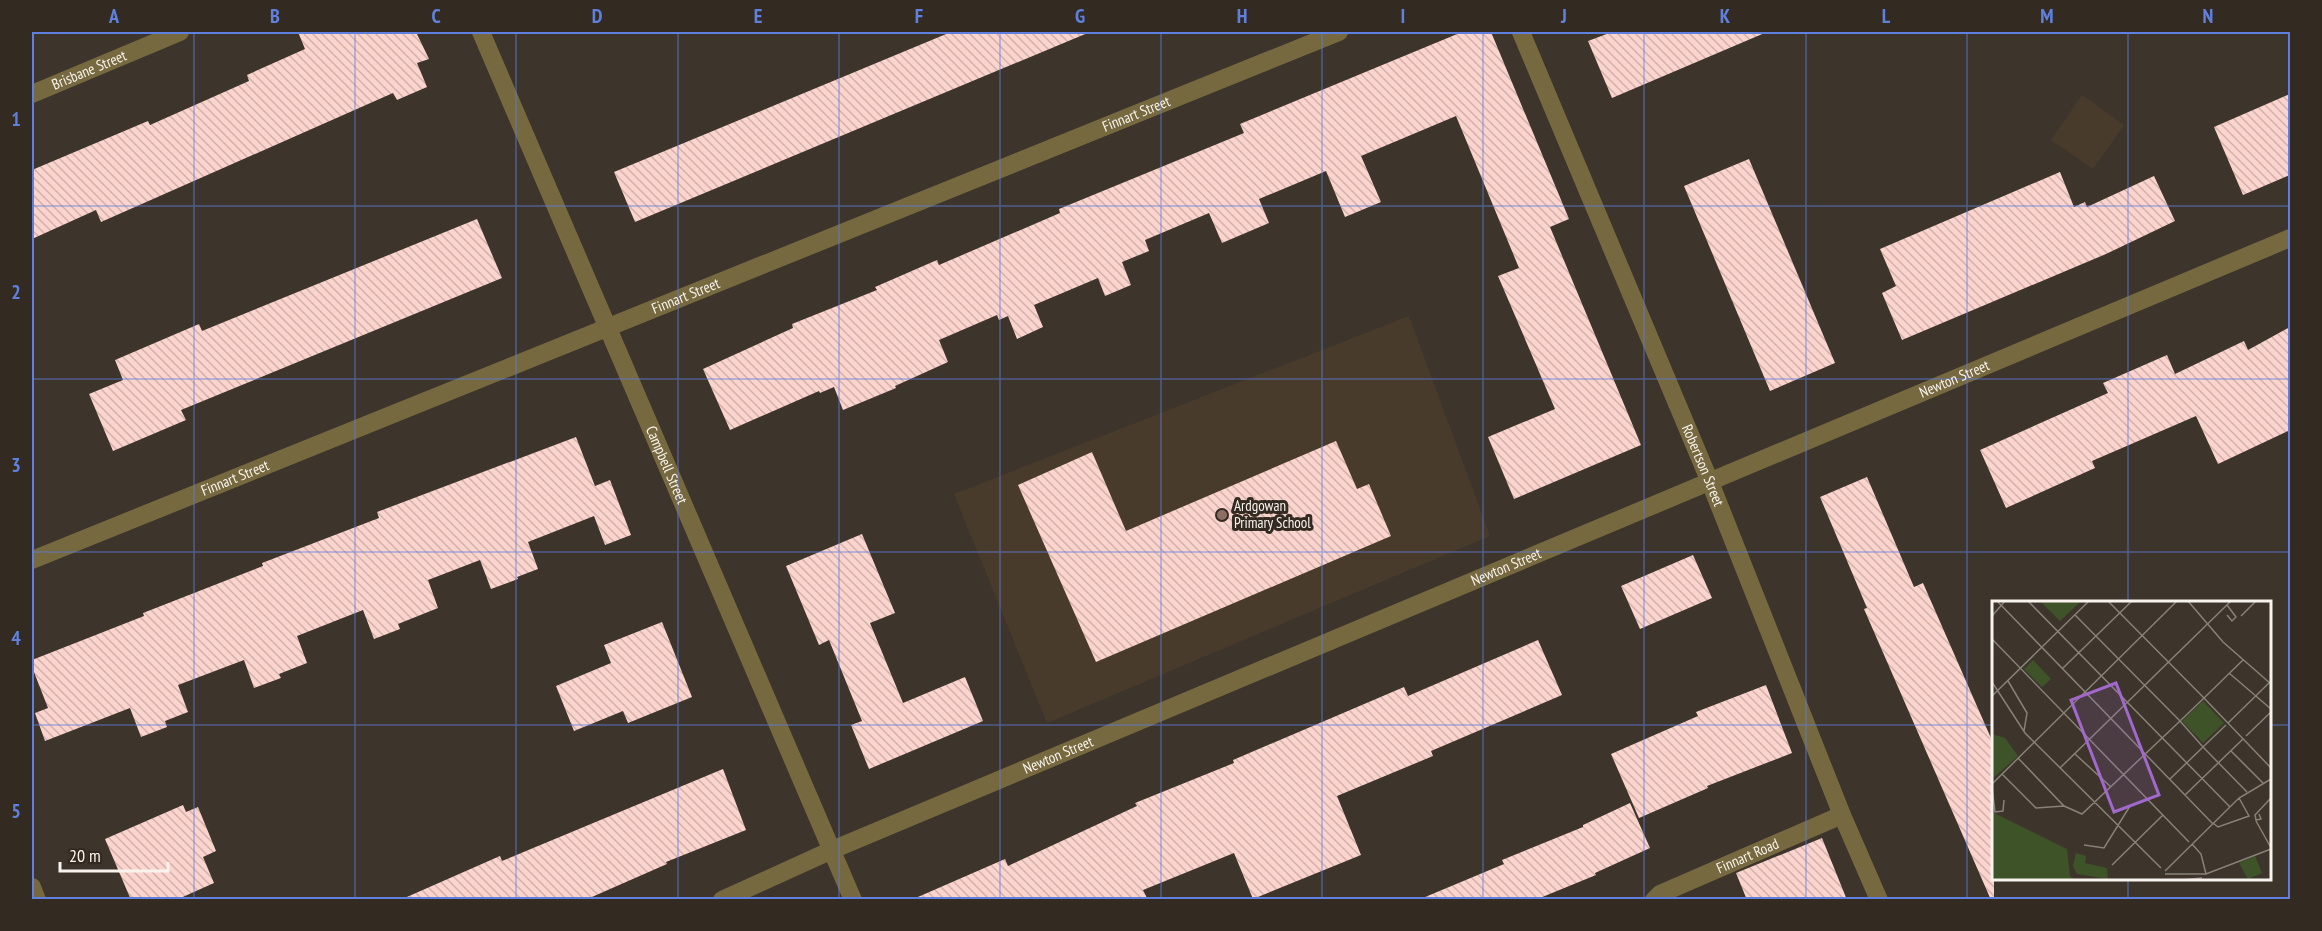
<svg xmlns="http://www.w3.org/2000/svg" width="2322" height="931" viewBox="0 0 2322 931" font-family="'PT Sans Narrow',sans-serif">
<defs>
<pattern id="building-back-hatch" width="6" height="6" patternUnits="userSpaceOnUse" patternTransform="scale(1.5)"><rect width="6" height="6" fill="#fcd4ce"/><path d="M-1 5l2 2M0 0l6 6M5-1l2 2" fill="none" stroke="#d0b1ac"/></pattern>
</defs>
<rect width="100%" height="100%" fill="#3d352b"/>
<g fill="#483b2c">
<path d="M2082 95 2124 125 2093 169 2051 140Z"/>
<path d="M1409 316 1490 536 1047 723 954 494Z"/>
</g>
<g fill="url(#building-back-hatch)">
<path d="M298 32H416L429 59 417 63 427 87 397 100 393 93 101 222 96 210 32 239V170L148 121 150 125 249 81 247 75 305 49Z"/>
<path d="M951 32H1090L635 222 614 172Z"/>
<path d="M1462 32H1491L1569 219 1550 227 1641 445 1514 499 1488 437 1555 409 1498 276 1519 268 1456 116 1361 156 1381 202 1345 217 1326 171 1259 199 1269 223 1222 243 1209 213 1145 240 1149 251 1122 262 1131 285 1105 296 1098 278 1034 305 1043 327 1017 339 1008 316 999 320 997 315 939 340 948 362 895 386 896 388 843 410 834 387 820 393 819 391 730 430 703 369 793 328 792 324 877 290 875 287 937 260 939 265 1060 213 1059 209 1244 133 1240 124Z"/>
<path d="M1612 32H1767L1612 98 1588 41Z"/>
<path d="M2290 94V175L2243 195 2214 127Z"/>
<path d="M1749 159 1835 363 1770 391 1684 186Z"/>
<path d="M2060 172 2074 207 2085 202 2087 207 2154 176 2175 221 2106 254 1902 340 1882 293 1896 286 1880 249Z"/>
<path d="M477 219 502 278 181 410 186 420 113 451 89 394 123 380 115 360 199 324 202 331Z"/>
<path d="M2290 327V430L2218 464 2196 416 2092 461 2095 468 2006 508 1980 450 2108 393 2103 383 2167 355 2175 374 2244 341 2248 350Z"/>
<path d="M576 437 595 486 610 480 631 535 605 545 594 516 528 542 538 569 517 577 518 579 491 589 480 560 428 580 438 608 398 624 400 629 374 639 363 610 297 636 307 663 279 674 281 678 254 688 244 660 178 685 188 712 165 721 167 727 141 737 130 708 45 741 35 713 48 708 32 667V660L144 616 143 613 263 566 262 563 379 518 377 512Z"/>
<path d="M1336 441 1357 489 1369 484 1391 536 1096 662 1018 485 1092 452 1126 531Z"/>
<path d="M1867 477 1914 587 1923 583 1994 745V900H1991L1864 609 1867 608 1820 497Z"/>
<path d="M862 534 895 613 870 623 903 703 965 677 983 721 869 769 851 725 862 721 829 640 819 645 786 566Z"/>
<path d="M1693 555 1712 598 1640 629 1621 586Z"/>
<path d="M662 622 692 697 628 723 623 711 574 731 556 686 611 663 604 645Z"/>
<path d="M1538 640 1562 695 1431 751 1433 756 1337 796 1361 855 1253 899 1234 853 1143 890 1148 900H911L1005 859 1008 866 1137 806 1135 803 1234 763 1233 760 1404 687 1408 696Z"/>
<path d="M1766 685 1792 753 1707 786 1708 788 1639 818 1611 754 1698 716 1696 712Z"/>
<path d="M723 769 746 830 666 862 667 864 585 900H400L500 856 502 861Z"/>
<path d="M1630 803 1650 848 1595 873 1596 875 1535 900H1418L1504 864 1502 860 1583 827V825Z"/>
<path d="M183 805 186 812 198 807 216 851 203 857 214 883 176 900H131L105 839Z"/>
<path d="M1822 838 1847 900H1747L1736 873Z"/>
</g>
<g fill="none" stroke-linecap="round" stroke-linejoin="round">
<g stroke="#76693f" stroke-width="18">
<path id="s1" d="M481 32 853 900"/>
<path id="s2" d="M1521 32 1710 482 1842 815 1879 900"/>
<path id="s3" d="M32 94 180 32"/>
<path id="s4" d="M32 560 1339 32"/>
<path d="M32 887 37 900"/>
<path id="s5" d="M722 900 832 850 2290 238"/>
<path id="s6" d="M1654 900 1660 894 1842 815"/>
</g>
</g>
<path fill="none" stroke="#5f80de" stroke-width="1.5" stroke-opacity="0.55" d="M194 32V900M355 32V900M516 32V900M678 32V900M839 32V900M1000 32V900M1161 32V900M1322 32V900M1483 32V900M1644 32V900M1806 32V900M1967 32V900M2128 32V602M32 206H2290M32 379H2290M32 552H2290M32 725H1994M2270 725H2290M2128 878V900"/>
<circle fill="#8d6e63" stroke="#332b21" stroke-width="2" cx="1222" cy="515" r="6"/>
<g text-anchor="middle" stroke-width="6" stroke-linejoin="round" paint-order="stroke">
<g font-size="15" fill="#f9f3ed" stroke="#332b21">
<text dy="5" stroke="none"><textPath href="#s3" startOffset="62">Brisbane Street</textPath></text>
<text dy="5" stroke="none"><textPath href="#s4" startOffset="1191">Finnart Street</textPath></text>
<text dy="5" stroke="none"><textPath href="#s4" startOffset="705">Finnart Street</textPath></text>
<text dy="5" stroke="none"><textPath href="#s5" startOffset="1338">Newton Street</textPath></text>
<text dy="5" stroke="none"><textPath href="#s1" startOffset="471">Campbell Street</textPath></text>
<text dy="5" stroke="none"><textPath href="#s2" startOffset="470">Robertson Street</textPath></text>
<text dy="5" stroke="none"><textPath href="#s4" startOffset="219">Finnart Street</textPath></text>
<text dy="5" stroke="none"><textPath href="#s5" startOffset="852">Newton Street</textPath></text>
<text dy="5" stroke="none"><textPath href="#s5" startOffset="366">Newton Street</textPath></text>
<text dy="5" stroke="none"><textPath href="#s6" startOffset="104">Finnart Road</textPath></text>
</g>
<g font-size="15" fill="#f9f3ed" stroke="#332b21" text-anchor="start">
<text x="1234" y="511">Ardgowan<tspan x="1234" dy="17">Primary School</tspan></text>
</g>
</g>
<g transform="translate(1992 601)">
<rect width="279" height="279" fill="#3d352b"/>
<path d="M0 133 13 137 26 155 0 178Z" fill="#3f5329"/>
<path d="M48 0H89L68 20ZM41 59 59 78 50 86 32 68ZM211 100 232 122 211 142 190 120Z" fill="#3f5329"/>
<path d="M0 211 75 248 78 275 83 279H0ZM263 255 270 272 256 278 247 262Z" fill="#3f5329"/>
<path d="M84 252 94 255 93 262 115 267 116 278 85 273 81 265Z" fill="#3f5329"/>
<path fill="none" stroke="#888179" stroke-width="1.5" d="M5 0 221 223M36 0 238 206M116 0 212 97 251 59M196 0 231 41 279 83M235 14 240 20 244 16 235 4M0 15 13 0M249 15 264 0M0 38 197 241M71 67 140 0M237 72 279 108M16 80 35 112 32 130M0 81 33 132 169 267M0 95 97 0M236 122 278 81M234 124 211 146 188 120 212 97 279 167M254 135 279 111M239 150 271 182M83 153 119 186M26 157 72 205 90 213 188 120 83 14M68 167 239 0M10 173 44 207 72 205M178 178 211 146 255 191M0 183 185 0M0 186 3 211 11 210 12 199M193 194 251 138M267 213 269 218 264 219 263 214 279 197M264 220 278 245M221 222 226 226 257 215 247 197M200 243 209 253 214 273M92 244 112 247 138 205M120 264 171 214M173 270 247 197 279 178M173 273H214L279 248M189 279 210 277"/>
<path fill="#a168cd" fill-opacity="0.15" stroke="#a168cd" stroke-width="3" d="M124 82 167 194 122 211 79 99Z"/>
<rect width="279" height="279" fill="none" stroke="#f9f3ed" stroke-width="3"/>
</g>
<rect width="2322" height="931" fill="none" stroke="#332b21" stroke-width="66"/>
<path d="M60 862v9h108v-9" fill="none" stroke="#f9f3ed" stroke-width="3"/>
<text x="69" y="862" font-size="18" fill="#f9f3ed" stroke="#332b21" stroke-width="4.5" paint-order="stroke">20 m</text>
<rect x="33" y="33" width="2256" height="865" fill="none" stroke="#5f80de" stroke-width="2"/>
<g font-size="20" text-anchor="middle" font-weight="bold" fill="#5f80de">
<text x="114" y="23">A</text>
<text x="275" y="23">B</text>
<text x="436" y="23">C</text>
<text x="597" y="23">D</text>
<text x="758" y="23">E</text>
<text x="919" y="23">F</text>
<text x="1080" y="23">G</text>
<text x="1242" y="23">H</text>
<text x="1403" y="23">I</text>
<text x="1564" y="23">J</text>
<text x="1725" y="23">K</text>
<text x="1886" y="23">L</text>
<text x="2047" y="23">M</text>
<text x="2208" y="23">N</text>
<text x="16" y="126">1</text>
<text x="16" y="299">2</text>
<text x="16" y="472">3</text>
<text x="16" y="645">4</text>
<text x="16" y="818">5</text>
</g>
</svg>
